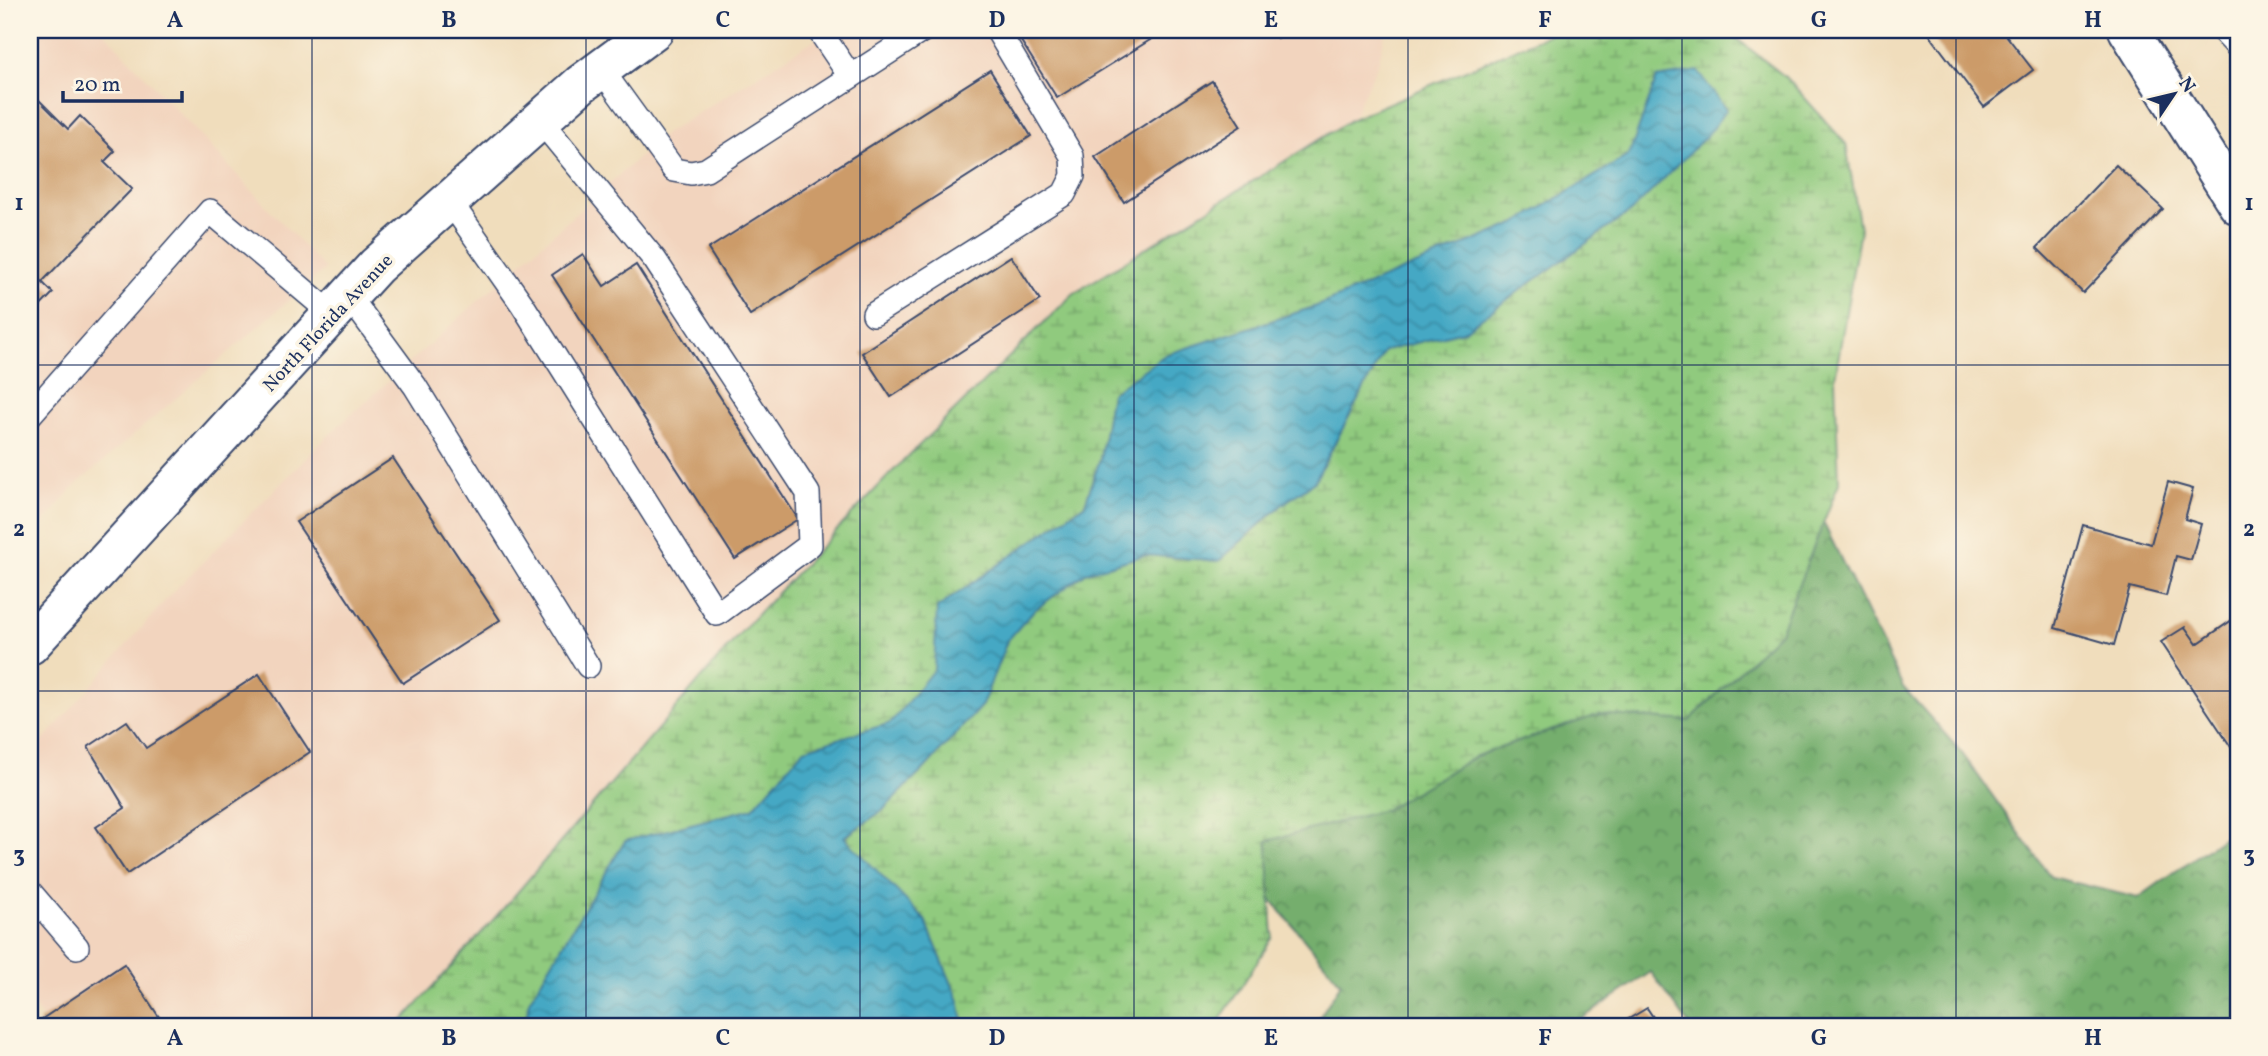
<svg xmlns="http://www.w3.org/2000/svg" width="2268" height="1056" viewBox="0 0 2268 1056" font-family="Vollkorn,serif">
<defs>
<pattern id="forest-crowns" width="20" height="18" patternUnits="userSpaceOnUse" patternTransform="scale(1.75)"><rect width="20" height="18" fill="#74ae6d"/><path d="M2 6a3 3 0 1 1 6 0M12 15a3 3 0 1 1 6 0" fill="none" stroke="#5e8e5d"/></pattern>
<pattern id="wetland-marsh" width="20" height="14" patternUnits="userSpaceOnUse" patternTransform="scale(1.75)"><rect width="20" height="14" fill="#90ca7e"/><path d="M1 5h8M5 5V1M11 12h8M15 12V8" fill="none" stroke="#75a46a"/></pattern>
<pattern id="water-waves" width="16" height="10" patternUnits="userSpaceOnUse" patternTransform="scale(1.75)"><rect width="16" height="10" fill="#44a8c4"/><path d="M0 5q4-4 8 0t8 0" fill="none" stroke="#3889a2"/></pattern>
</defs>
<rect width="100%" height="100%" fill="#fcf5e5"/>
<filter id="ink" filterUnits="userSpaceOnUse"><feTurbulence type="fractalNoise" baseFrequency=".0143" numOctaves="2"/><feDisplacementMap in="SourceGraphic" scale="14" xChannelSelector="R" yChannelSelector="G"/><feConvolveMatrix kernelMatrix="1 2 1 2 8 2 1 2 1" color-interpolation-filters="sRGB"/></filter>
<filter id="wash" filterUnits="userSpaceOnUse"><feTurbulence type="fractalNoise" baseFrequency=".00686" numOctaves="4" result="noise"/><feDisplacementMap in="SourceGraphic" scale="28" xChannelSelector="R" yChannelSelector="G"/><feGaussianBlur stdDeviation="1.57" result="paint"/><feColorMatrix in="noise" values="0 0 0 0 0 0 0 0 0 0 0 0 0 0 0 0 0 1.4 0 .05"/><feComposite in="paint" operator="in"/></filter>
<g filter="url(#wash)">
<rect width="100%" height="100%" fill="#f0ddbc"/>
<g fill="#f2d4be">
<path d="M30 30H102L325 269 76 485 30 538Z"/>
<path d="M830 30H1386L1378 63 1352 119 1073 294 891 473 749 623 509 902 398 1026H47L30 999V756L171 594 335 429 665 134Z"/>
</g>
<path fill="url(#forest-crowns)" stroke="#486e66" stroke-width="2" d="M1823 522 1903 687 1961 752 2051 877 2138 898 2238 827V1026H1690L1651 972 1571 1026H1314L1341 983 1269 897 1266 841 1384 810 1476 756 1600 714 1689 721 1780 632Z"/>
<path fill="url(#wetland-marsh)" stroke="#567c6e" stroke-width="2" d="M1559 30H1698L1732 35 1788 79 1846 144 1860 229 1835 378 1839 483 1780 632 1689 721 1600 714 1476 756 1384 810 1267 841 1273 937 1216 1026H964L959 1001 925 920 844 838 883 810 924 769 982 705 1007 641 1033 611 1087 572 1145 555 1219 561 1283 504 1314 482 1384 351 1463 331 1633 210 1657 78 1630 155 1515 224 1317 306 1166 355 1111 393 1100 459 1085 504 938 608 934 669 891 723 804 749 754 808 625 841 529 1001 525 1026H398L509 902 749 623 891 473 1073 294 1352 119Z"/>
<path fill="url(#water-waves)" stroke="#306c91" stroke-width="2" d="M1698 71 1726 110 1708 134 1633 210 1463 331 1384 351 1314 482 1283 504 1219 561 1145 555 1087 572 1033 611 1007 641 982 705 924 769 883 810 844 837 925 920 959 1001 964 1026H525L529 1001 625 841 753 808 804 749 891 723 934 669 937 608 1085 504 1100 459 1111 393 1165 355 1317 306 1515 224 1629 155 1657 78Z"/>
<g id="blocks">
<g fill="#cc9b69">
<path d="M1014 30H1166L1057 98Z"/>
<path d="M1271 30H1290L1277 38Z"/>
<path d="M1926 30H2002L2033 70 1984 107Z"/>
<path d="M990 70 1031 136 750 315 708 249Z"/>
<path d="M1212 81 1241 126 1124 202 1095 157Z"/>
<path d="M38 99 68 129 80 116 115 151 104 162 132 189 42 282 53 293 30 317V108Z"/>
<path d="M2116 165 2163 209 2083 293 2037 248Z"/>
<path d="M583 254 604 286 636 265 798 519 735 559 552 275Z"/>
<path d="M1011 256 1040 300 891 397 862 353Z"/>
<path d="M393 458 500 620 403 683 296 522Z"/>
<path d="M2168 482 2193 489 2185 519 2201 524 2191 560 2176 556 2166 596 2130 587 2114 645 2055 628 2083 525 2151 544Z"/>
<path d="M2238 616V747L2233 750 2161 642 2185 627 2197 644Z"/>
<path d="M259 674 310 752 127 874 96 827 125 808 88 747 127 721 146 748Z"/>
<path d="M124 964 165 1026H42L39 1021Z"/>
<path d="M1647 1008 1659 1026H1617Z"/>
</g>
</g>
</g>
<g filter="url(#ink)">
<use href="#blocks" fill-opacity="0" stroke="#3b496c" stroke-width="2"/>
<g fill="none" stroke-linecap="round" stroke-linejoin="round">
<defs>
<g id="lane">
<path d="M819 30 850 76"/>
<path d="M2222 30 2238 47"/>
<path d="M601 69 674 170 691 173 706 170 923 30"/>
<path d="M449 200 522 304 717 614 810 545 808 493 655 260 540 120"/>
<path d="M349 296 415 386 588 666"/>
<path d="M874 314 1064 194 1073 176 1072 156 997 30"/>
<path d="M30 415 210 211 332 314"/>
<path d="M30 892 77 947"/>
</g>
<path id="street" d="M2128 30 2238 205"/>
<path id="primary" d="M30 645 376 266 581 84 654 30"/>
</defs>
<use href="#lane" stroke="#3b496c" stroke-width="26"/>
<use href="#street" stroke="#3b496c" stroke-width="42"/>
<use href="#primary" stroke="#3b496c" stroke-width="42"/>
<use href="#lane" stroke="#fff" stroke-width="23"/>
<use href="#street" stroke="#fff" stroke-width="38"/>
<use href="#primary" stroke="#fff" stroke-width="38"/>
</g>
</g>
<path fill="none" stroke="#1b2f5e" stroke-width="2" stroke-opacity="0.55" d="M312 30V1026M586 30V1026M860 30V1026M1134 30V1026M1408 30V1026M1682 30V1026M1956 30V1026M30 365H2238M30 691H2238"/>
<g text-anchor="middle" stroke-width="7" stroke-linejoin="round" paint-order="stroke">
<g font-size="19" fill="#1b2f5e" stroke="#fcf5e5">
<text transform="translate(327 322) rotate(-47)" y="7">North Florida Avenue</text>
</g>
</g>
<rect width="2268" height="1056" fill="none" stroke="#fcf5e5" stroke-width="77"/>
<g transform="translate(2174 94) rotate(55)" stroke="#fcf5e5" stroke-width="5" paint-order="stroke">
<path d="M0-5L12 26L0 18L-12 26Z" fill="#1b2f5e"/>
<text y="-10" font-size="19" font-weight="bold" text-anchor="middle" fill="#1b2f5e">N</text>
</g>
<path d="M63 91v10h119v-10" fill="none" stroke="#1b2f5e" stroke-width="3.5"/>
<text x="74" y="91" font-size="21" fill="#1b2f5e" stroke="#fcf5e5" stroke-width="5" paint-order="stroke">20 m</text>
<rect x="38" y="38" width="2192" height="980" fill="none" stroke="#1b2f5e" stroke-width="2.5"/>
<g font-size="23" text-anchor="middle" font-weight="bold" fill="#1b2f5e">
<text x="175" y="27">A</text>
<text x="449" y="27">B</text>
<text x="723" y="27">C</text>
<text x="997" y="27">D</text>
<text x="1271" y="27">E</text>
<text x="1545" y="27">F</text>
<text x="1819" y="27">G</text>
<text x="2093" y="27">H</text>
<text x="19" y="210">1</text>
<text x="2249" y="210">1</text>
<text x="19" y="536">2</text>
<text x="2249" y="536">2</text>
<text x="19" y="862">3</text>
<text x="2249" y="862">3</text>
<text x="175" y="1045">A</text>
<text x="449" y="1045">B</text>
<text x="723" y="1045">C</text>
<text x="997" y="1045">D</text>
<text x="1271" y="1045">E</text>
<text x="1545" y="1045">F</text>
<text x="1819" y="1045">G</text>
<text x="2093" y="1045">H</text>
</g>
</svg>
